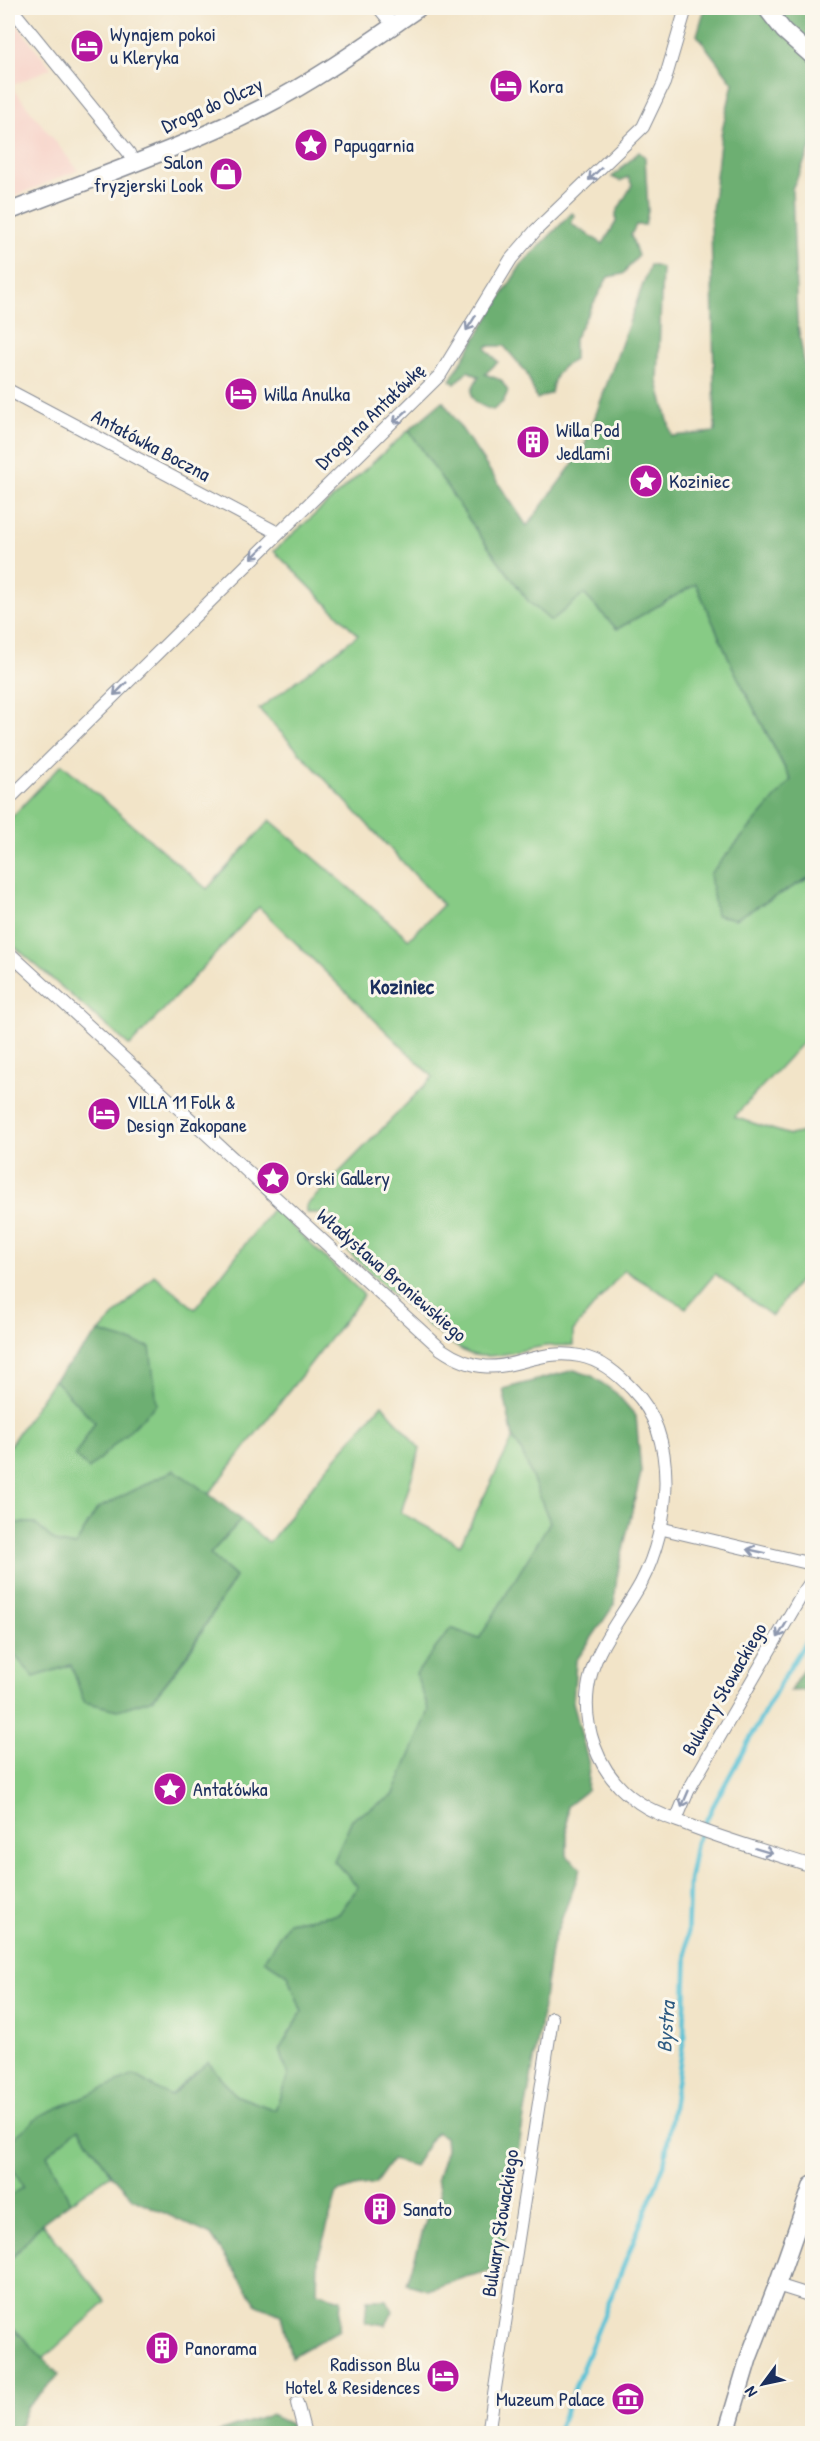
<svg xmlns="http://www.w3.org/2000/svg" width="820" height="2441" viewBox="0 0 820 2441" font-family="'Patrick Hand',sans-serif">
<rect width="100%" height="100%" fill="#fbf7ec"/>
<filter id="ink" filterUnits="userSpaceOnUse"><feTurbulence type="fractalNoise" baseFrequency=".0167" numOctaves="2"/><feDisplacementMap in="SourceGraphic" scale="12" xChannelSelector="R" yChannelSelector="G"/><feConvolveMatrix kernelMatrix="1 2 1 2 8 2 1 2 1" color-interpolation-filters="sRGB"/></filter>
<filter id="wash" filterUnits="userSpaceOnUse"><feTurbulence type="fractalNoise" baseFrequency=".008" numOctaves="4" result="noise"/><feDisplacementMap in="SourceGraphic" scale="24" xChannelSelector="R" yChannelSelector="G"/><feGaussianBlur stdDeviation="1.35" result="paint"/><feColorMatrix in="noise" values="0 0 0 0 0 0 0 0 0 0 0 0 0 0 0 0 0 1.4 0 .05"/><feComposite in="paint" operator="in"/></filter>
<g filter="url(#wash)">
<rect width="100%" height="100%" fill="#f2e4c8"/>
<path fill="#f7d1c7" d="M8 14 51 68 11 86 78 170 8 199Z"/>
<g fill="#87cb85" stroke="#517d72" stroke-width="1.5">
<path d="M409 430 478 533 529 602 551 621 584 594 617 629 696 584 734 670 791 781 710 874 735 919 811 877 812 881V1032L734 1117 790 1135 812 1130V1264L772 1316 715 1274 686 1308 624 1270 573 1331V1345C564 1346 555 1345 546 1346 521 1349 499 1359 474 1355 448 1351 361 1263 337 1241L336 1221 329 1213H306V1206L433 1077 259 907 130 1046 8 941V821L62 764 207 889 270 820 409 939 443 905 259 709 358 635 274 551Z"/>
<path d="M273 1208 364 1295 209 1494 174 1470 97 1509 75 1546 57 1543 34 1523H8V1448L54 1380 95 1422 75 1456 150 1348 99 1332 154 1275 195 1309Z"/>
<path d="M382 1404 420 1449 401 1513 460 1545 513 1438 521 1450 550 1522 499 1610 429 1711 393 1796 352 1819 334 1861 358 1887 339 1914 288 1922 265 1960 288 1975 302 2012 280 2049 288 2076 275 2110 235 2095 208 2062 169 2096 134 2075 11 2164 23 2187 8 2197V1648L34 1677 71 1665 153 1699 184 1661 235 1577 210 1554 241 1520 269 1543 321 1475Z"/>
<path d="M79 2128 111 2174 70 2202 47 2155Z"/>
<path d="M42 2223 106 2302 43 2359 8 2322V2263Z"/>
</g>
<g fill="#6daf72" stroke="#446f68" stroke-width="1.5">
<path d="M705 8H812V145L792 189 797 320 812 410V881L810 877 735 919 716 915 710 874 791 780 734 670 696 584 617 629 584 594 551 621 529 602 478 533 409 430 443 401 527 526 583 450 650 265 662 268 658 382 672 436 715 432 711 218 721 135 733 83 697 35Z"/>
<path d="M639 152 645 157 648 211 645 225H636L631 235 638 256 623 274 608 277 574 339V360C558 368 554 376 551 393L537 399 526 372 504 346H487L486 349 498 362 485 374 501 380 508 391 503 402 493 410C472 404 465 395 479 377L468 371 455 384 450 380 521 265 572 213 574 215 571 224 603 244 616 222V213L632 185 628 177 620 181 612 177Z"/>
<path d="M99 1332 150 1347 157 1404 89 1469 75 1456 95 1422 54 1380Z"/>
<path d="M574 1370 592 1376 616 1393 636 1416 641 1473 617 1575 614 1605 576 1661 573 1702 589 1765 587 1790 567 1806V1856L581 1868 552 1944 539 2033 512 2185 500 2269 465 2277 428 2290 407 2284 427 2217 441 2202 437 2178 446 2149 445 2137 436 2132 414 2166 392 2160 375 2184 355 2187 337 2193 318 2258 317 2292 341 2299 339 2330 291 2357 281 2315 257 2305 211 2235 134 2199 111 2174 79 2128 47 2155 70 2202 42 2223 8 2263V2197L23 2187 11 2164 10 2141 41 2115 134 2075 170 2096 208 2062 235 2095 275 2110 288 2076 280 2049 302 2012 288 1975 264 1960 288 1922 339 1914 358 1887 334 1861 352 1819 393 1796 429 1711 416 1674 451 1628 479 1639 550 1522 521 1450 513 1438 503 1389Z"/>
<path d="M174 1470 209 1494 241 1520 210 1554 235 1577 183 1661 153 1699 118 1710 84 1702 71 1665 34 1677 8 1648V1523H34L57 1543 75 1546 97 1509Z"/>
<path d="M812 1654V1690L790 1691Z"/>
<path d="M367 2300H387L393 2311 386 2325 365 2322Z"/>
<path d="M8 2322 59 2375 27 2407 17 2433H8Z"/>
<path d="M270 2415 290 2424 292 2433H215Z"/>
</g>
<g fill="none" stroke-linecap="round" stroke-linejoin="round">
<path stroke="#5ac2d6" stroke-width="4.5" d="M556 2434 664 2165 684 2038 689 1881 696 1842 713 1806 780 1684 812 1631"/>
</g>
</g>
<g filter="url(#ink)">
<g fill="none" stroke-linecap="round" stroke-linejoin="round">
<defs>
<g id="street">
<path d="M11 8 129 153 133 163"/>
<path d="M379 8 393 25"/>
<path d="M8 390 278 533"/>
<path d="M8 800 440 375 511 259 536 230 643 127 664 83 686 8"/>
<path d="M8 952 441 1349C500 1390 526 1345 580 1356 602 1360 619 1375 633 1390 680 1438 670 1527 641 1583 626 1611 599 1643 591 1674 578 1721 597 1775 638 1802 652 1812 667 1817 683 1823 725 1840 769 1852 812 1866"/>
<path d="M659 1528 812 1564"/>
<path d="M676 1820 688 1791 801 1596 812 1580"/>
<path d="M777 2285 812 2296"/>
<path d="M297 2403 305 2434"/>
<path d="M488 2434 552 2018"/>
</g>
<g id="secondary">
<path d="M766 8 784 31 812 56"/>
<path d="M8 212C93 178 183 148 265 106 320 78 369 42 419 8"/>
<path d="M726 2434 749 2357 777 2285 812 2185"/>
</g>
</defs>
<use href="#street" stroke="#868a93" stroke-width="14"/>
<use href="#secondary" stroke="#868a93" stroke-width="19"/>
<use href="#street" stroke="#fff" stroke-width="12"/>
<use href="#secondary" stroke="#fff" stroke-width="16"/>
</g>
<defs><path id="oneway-shaft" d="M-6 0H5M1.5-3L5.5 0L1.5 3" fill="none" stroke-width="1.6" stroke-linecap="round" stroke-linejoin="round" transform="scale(1.5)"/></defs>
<g stroke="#8d97ae">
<use href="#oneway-shaft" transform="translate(595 174) rotate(136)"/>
<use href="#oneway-shaft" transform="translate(471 323) rotate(122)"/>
<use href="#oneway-shaft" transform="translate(400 417) rotate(137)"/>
<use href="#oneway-shaft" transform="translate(258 552) rotate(136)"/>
<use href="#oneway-shaft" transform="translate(120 689) rotate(135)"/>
<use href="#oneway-shaft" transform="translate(756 1551) rotate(-167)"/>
<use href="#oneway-shaft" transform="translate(782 1630) rotate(120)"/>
<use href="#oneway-shaft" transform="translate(685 1799) rotate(113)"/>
<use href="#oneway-shaft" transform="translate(764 1851) rotate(17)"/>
</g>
</g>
<defs>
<symbol id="hotel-disc" viewBox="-11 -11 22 22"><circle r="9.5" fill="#b5179e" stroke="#fbf7ec"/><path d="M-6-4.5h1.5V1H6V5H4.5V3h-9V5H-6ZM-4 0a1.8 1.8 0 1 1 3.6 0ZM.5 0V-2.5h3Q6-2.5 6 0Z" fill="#fff"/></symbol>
<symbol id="sight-disc" viewBox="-11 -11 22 22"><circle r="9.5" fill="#b5179e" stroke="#fbf7ec"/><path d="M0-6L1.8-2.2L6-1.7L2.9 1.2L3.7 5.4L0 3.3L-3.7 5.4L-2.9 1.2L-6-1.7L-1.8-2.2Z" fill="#fff"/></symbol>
<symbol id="shop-disc" viewBox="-11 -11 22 22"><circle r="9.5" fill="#b5179e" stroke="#fbf7ec"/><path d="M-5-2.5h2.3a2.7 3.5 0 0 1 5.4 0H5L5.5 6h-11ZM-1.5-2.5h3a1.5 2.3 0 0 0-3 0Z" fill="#fff"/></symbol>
<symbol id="building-disc" viewBox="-11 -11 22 22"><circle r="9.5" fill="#b5179e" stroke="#fbf7ec"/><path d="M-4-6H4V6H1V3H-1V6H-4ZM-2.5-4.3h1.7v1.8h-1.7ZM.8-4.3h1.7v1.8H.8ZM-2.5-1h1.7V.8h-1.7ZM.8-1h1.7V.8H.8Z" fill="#fff"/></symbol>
<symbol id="museum-disc" viewBox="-11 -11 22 22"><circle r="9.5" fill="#b5179e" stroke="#fbf7ec"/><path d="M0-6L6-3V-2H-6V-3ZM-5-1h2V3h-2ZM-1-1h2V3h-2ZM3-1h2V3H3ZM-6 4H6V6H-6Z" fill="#fff"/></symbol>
</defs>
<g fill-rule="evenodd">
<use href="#hotel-disc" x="68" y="27" width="38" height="38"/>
<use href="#hotel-disc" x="487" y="67" width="38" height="38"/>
<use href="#sight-disc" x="292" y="126" width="38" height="38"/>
<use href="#shop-disc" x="207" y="155" width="38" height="38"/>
<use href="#hotel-disc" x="222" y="375" width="38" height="38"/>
<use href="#building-disc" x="514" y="423" width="38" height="38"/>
<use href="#sight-disc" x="627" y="462" width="38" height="38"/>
<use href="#hotel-disc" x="85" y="1095" width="38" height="38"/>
<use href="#sight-disc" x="254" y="1159" width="38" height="38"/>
<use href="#sight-disc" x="151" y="1770" width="38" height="38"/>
<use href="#building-disc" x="361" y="2190" width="38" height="38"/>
<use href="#building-disc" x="143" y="2329" width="38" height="38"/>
<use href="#hotel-disc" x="424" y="2357" width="38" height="38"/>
<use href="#museum-disc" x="609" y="2380" width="38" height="38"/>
</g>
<g text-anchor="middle" stroke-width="6" stroke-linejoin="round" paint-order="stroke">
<g font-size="20" fill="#1b2f5e" stroke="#fbf7ec" text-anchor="start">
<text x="110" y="41">Wynajem pokoi<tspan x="110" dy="23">u Kleryka</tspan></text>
<text x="529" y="93">Kora</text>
<text x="334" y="152">Papugarnia</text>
<text x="203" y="169" text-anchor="end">Salon<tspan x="203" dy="23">fryzjerski Look</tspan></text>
<text x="264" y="401">Willa Anulka</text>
<text x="556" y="437">Willa Pod<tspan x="556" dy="23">Jedlami</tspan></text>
<text x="669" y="488">Koziniec</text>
<text x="127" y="1109">VILLA 11 Folk &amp;<tspan x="127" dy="23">Design Zakopane</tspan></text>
<text x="296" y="1185">Orski Gallery</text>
<text x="193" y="1796">Antałówka</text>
<text x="403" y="2216">Sanato</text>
<text x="185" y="2355">Panorama</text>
<text x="420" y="2371" text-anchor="end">Radisson Blu<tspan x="420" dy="23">Hotel &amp; Residences</tspan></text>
<text x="605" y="2406" text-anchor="end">Muzeum Palace</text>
</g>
<g font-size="20" fill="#1b2f5e" stroke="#fbf7ec">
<text transform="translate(212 105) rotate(-24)" y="7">Droga do Olczy</text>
<text transform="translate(370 416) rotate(-44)" y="7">Droga na Antałówkę</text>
<text transform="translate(151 445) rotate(28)" y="7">Antałówka Boczna</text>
<text transform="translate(392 1275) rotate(41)" y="7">Władysława Broniewskiego</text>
<text transform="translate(724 1689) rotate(-60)" y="7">Bulwary Słowackiego</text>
<text transform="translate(500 2223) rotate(-81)" y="7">Bulwary Słowackiego</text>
</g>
<g font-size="21" font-weight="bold" fill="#1b2f5e" stroke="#fbf7ec">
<text x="402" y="994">Koziniec</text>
</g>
<g font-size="21" font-style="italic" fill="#2e5b82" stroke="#fbf7ec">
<text transform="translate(666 2027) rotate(-86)" y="7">Bystra</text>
</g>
</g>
<rect width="820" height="2441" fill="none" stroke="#fbf7ec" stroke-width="30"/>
<g transform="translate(763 2384) rotate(237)" stroke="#fbf7ec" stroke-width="4.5" paint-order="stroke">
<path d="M0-4.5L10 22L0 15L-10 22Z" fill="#1b2f5e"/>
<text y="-9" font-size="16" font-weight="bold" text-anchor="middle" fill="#1b2f5e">N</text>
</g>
</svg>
